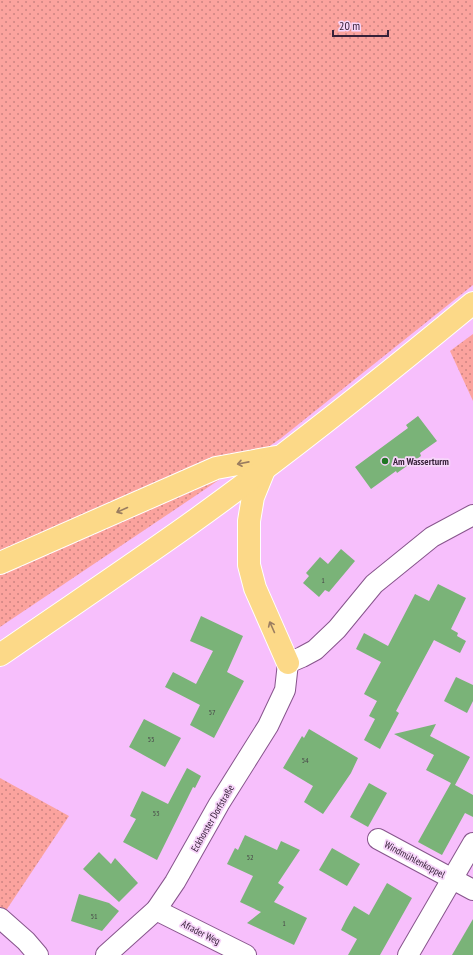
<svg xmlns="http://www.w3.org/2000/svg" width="473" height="955" viewBox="0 0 473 955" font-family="'PT Sans Narrow',sans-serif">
<defs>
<pattern id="grass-dots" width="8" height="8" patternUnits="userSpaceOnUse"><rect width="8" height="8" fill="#fba39e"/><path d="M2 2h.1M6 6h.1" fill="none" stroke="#cc8482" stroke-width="1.8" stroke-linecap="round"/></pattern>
</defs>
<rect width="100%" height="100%" fill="#f7bffc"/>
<g fill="url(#grass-dots)">
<path d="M0 0H473V285L280 439 0 627Z"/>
<path d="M473 334V401L450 351Z"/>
<path d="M0 778 69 816 5 912 0 910Z"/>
</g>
<g fill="#7ab378">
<path d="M418 416 437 441 420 453 421 456 397 473 396 471 371 489 355 467 408 428 406 425Z"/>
<path d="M341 549 355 561 329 592 325 590 319 597 303 583 309 576 306 573 320 557 328 564Z"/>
<path d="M438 584 466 598 451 629 458 633 457 636 466 641 460 653 434 640 396 711 399 713 380 749 364 740 375 719 369 716 377 701 364 694 381 662 356 649 364 633 388 646 415 594 429 601Z"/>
<path d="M201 616 243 636 227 672 244 681 214 738 190 725 200 705 165 687 173 672 196 684 213 651 190 641Z"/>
<path d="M456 677 473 685V701L467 713 444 701Z"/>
<path d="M144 719 181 738 165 767 129 747Z"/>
<path d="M436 724 430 736 470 757 455 785 473 795V817L465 813 442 855 418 842 451 783 426 770 434 755 394 734Z"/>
<path d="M309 729 358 758 351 773 323 814 304 802 313 786 283 768 302 736 304 738Z"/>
<path d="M187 768 201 776 195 788 193 787 157 860 123 842 136 819 130 816 142 791 168 804Z"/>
<path d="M369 783 387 793 368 827 350 817Z"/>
<path d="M245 835 277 850 281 841 300 850 278 883 284 887 274 902 307 918 294 945 247 923 261 912 240 902 253 876 227 864 235 848 238 850Z"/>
<path d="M332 848 360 864 347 886 319 870Z"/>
<path d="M99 852 111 864 115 858 138 883 119 902 83 869Z"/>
<path d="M387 883 412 898 380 955H348L357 939 341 930 346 920 354 906 369 915Z"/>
<path d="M79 894 109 903 119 911 102 931 71 921Z"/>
<path d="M473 919V955H452Z"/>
</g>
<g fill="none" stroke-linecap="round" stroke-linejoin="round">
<defs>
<g id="minor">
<path d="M378 839 473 890"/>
<path d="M156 910 246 955"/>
<path d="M0 918 26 941 38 955"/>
<path d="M106 955 156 910 175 882 219 804 268 726 285 690 288 663 302 657 315 650 337 629 374 584 395 567 432 537 473 515"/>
<path d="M408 955 473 843"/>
</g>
<g id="major">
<path d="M264 470 253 497 249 521V565L255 588 288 663"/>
<path d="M0 563 216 468 276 457"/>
<path d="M0 655C62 612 125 570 187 526 285 456 380 380 473 303"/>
</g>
</defs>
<use href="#minor" stroke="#87558c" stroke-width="22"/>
<use href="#major" stroke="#fff" stroke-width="24"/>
<use href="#minor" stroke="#fff" stroke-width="20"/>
<use href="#major" stroke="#fcd988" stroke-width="22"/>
</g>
<defs><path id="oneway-shaft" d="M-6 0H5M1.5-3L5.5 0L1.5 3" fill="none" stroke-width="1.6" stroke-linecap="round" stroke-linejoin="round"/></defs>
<g stroke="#9a7d60">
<use href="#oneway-shaft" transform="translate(243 463) rotate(169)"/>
<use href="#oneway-shaft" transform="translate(122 510) rotate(156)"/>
<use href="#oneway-shaft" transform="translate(272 627) rotate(-114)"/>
</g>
<circle fill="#207724" stroke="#f7d5fa" stroke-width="1.5" cx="385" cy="461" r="4"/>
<g text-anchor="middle" stroke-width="3.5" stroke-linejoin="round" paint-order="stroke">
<g font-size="8" fill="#484649">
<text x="323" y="583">1</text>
<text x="212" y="715">57</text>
<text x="151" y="742">55</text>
<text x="305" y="763">54</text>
<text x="156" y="816">53</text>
<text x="250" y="860">52</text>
<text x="94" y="919">51</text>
<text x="284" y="926">1</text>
</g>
<g font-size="10" font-weight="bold" fill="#372139" stroke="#f7d5fa" text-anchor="start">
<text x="393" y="465">Am Wasserturm</text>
</g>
<g font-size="10" fill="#372139" stroke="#f7d5fa">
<text transform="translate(212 818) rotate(-60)" y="4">Eckhorster Dorfstraße</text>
<text transform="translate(415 859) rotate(28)" y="4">Windmühlenkoppel</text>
<text transform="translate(201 932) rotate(27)" y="4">Afrader Weg</text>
</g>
</g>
<path d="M333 30v6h55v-6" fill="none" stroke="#372139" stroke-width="2"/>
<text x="339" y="30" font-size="12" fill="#372139" stroke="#f7d5fa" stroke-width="3" paint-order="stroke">20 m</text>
</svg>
